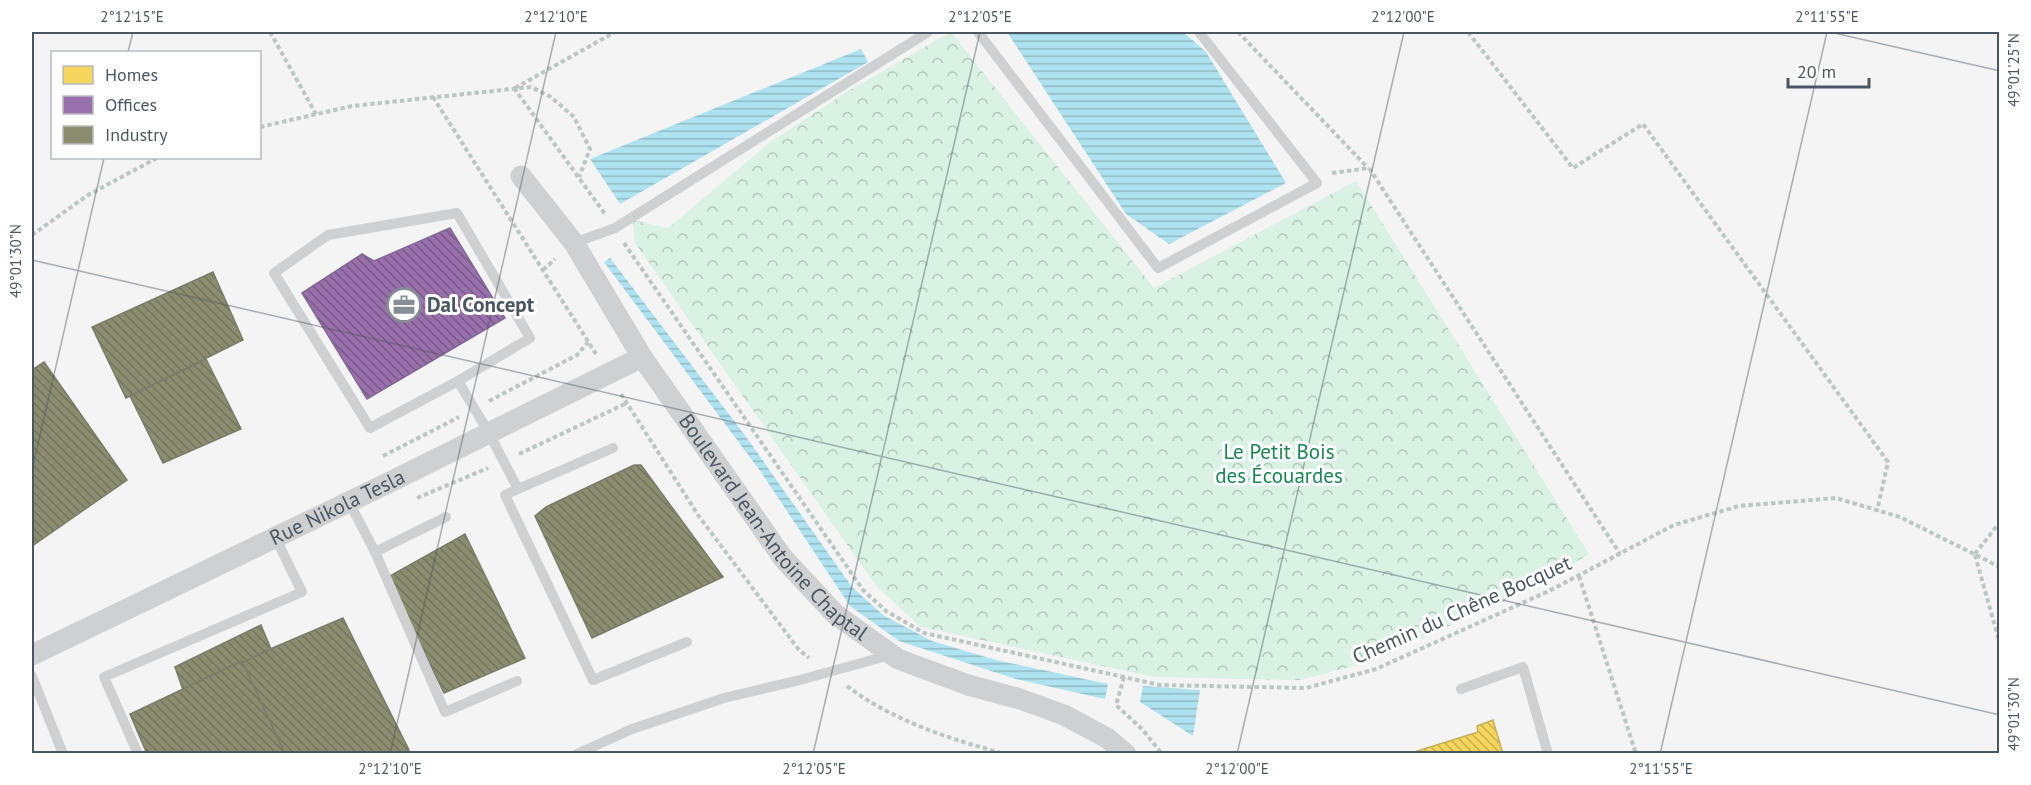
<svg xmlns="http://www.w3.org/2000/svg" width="2031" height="785" viewBox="0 0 2031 785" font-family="'PT Sans',sans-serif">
<defs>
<pattern id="forest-crowns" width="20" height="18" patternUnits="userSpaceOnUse" patternTransform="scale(1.5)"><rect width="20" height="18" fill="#d9f2e3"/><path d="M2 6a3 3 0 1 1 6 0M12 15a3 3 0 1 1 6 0" fill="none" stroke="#b2c7bb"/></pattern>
<pattern id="water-rules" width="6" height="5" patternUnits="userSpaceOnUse" patternTransform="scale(1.5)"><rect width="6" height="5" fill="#aee2f0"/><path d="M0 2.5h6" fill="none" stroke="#90bac6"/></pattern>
<pattern id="homes-back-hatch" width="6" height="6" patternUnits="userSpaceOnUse" patternTransform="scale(1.5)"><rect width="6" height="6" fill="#f6d55c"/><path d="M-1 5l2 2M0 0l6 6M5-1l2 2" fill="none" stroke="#c9b04f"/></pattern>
<pattern id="offices-back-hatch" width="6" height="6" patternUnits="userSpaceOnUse" patternTransform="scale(1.5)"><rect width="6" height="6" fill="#9970ab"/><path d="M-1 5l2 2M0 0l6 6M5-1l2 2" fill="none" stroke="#785a88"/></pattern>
<pattern id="industry-back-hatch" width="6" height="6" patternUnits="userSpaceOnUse" patternTransform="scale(1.5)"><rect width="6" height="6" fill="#8c8c6e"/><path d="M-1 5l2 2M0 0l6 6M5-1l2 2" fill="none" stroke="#74755e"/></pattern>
</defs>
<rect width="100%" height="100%" fill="#f4f4f4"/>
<path fill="url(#forest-crowns)" d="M951 32 1154 288 1356 181 1589 554 1536 587 1370 662 1300 680 1154 677 921 627 877 587 635 243 633 220 668 228 769 143 850 90Z"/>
<g fill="url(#water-rules)">
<path d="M1007 32H1183L1206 52 1286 183 1169 244 1126 214Z"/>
<path d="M861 49 868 62 620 204 590 159Z"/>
<path d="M610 258 744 434 852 587 883 615 932 641 996 660 1108 684 1105 699 1016 679 899 641 850 606 761 472 604 262Z"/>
<path d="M1143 686 1200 690 1193 736 1140 702Z"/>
</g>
<path fill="url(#homes-back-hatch)" stroke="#c2af5e" stroke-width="1.5" d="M1493 720 1503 754H1408L1478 732 1477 726Z"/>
<path fill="url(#offices-back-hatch)" stroke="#816895" stroke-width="1.5" d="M450 228 505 318 367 399 302 293 362 254 374 261Z"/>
<g fill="url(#industry-back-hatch)" stroke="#787c6a" stroke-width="1.5">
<path d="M213 272 243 340 126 398 92 327Z"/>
<path d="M206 359 241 429 163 463 130 396Z"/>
<path d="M44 362 127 480 32 546V370Z"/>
<path d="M634 465H641L723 577 592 638 535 516 546 507Z"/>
<path d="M465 534 525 658 444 693 388 577Z"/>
<path d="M343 618 409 750 401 754H285L242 661Z"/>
<path d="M261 625 271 649 183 690 175 667Z"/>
<path d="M242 661 285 754H147L130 714Z"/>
</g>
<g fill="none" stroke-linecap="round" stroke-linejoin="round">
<g stroke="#bcc7c4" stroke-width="4" stroke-dasharray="4.5 3" stroke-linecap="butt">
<path d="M270 32 316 114"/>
<path d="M1238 32 1368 168"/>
<path d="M1468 32 1573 168 1643 124 1888 462 1877 511"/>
<path d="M514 88 605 214"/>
<path d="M515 88 615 32"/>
<path d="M433 97 596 354"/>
<path d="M260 127 352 106 531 87 551 97 574 117 590 149 579 177"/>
<path d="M1332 173 1369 168 1620 554"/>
<path d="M32 235 88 195 157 158"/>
<path d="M624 243 863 590 886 611 924 633 1160 685 1306 688 1376 669 1549 591 1674 525 1739 506 1836 498 1900 517 2000 567"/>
<path d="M543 270 555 259"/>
<path d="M621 394 698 515 799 650 809 658"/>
<path d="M489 401 577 355 588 342"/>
<path d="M519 454 627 403"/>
<path d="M383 456 459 417"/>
<path d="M417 498 488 468"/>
<path d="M1975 554 2000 522"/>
<path d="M1975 555 2000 644"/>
<path d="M1579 576 1636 754"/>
<path d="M1124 677 1116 705 1142 729 1162 754"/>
<path d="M847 686C893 721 950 739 1005 754"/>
</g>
<g stroke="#ced0d2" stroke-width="10">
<path d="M978 32 1158 268 1317 183 1199 32"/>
<path d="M457 213 530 338 458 381 370 428 274 273 328 235Z"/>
<path d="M574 243 615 228 928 32"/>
<path d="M458 381 489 433 518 489 505 495 593 680 687 642"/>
<path d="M518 489 613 448"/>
<path d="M349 502 375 552 446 517"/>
<path d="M375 552 445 712 517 681"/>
<path d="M32 676 63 754"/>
<path d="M1461 689 1523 667 1548 754"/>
<path d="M138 754 104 677 302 592 275 537"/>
<path d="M577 754 632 729 724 698 800 680 890 655"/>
</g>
<g stroke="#ced0d2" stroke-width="21">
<path id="s1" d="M521 176 574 243 642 357 783 558 835 614 898 659 968 685 1020 699 1064 715 1107 738 1126 754"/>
<path id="s2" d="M32 655 388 483 642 357"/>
</g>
</g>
<path fill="none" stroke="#4a5661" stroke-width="1.5" stroke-opacity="0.45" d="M1830 32 2000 71M128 52 133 32M32 260 2000 715M32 470 104 158M390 754 556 32M813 754 980 32M1237 754 1404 32M1660 754 1827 32"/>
<defs>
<symbol id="office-ring" viewBox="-11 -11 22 22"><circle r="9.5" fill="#fff" stroke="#868d94" stroke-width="1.5"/><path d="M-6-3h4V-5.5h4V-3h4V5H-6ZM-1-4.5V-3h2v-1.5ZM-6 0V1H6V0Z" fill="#868d94"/></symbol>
</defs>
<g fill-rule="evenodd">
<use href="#office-ring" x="385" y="286" width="38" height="38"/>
</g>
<g text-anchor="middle" stroke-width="6" stroke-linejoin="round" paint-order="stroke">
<g font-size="21" font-weight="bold" fill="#4a5661" stroke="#fff" text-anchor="start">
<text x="427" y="312">Dal Concept</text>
</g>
<g font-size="21" fill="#17864f" stroke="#fff">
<text x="1279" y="459">Le Petit Bois<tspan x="1279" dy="24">des Écouardes</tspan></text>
</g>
<g font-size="21" fill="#4a5661" stroke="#fff">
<text dy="7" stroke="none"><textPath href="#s2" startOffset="339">Rue Nikola Tesla</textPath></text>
<text dy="7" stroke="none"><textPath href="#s1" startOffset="434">Boulevard Jean-Antoine Chaptal</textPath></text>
<text transform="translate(1462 610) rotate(-24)" y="7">Chemin du Chêne Bocquet</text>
</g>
</g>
<rect width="2031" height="785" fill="none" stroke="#ffffff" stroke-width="66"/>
<rect x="51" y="51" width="210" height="108" fill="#ffffff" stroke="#b7bbc0" stroke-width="1.5"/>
<rect x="63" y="66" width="30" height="18" fill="#f6d55c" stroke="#b7bbc0" stroke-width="1.5"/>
<text x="105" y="81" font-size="18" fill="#4a5661">Homes</text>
<rect x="63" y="96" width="30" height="18" fill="#9970ab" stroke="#b7bbc0" stroke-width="1.5"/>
<text x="105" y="111" font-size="18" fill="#4a5661">Offices</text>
<rect x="63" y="126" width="30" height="18" fill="#8c8c6e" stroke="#b7bbc0" stroke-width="1.5"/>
<text x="105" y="141" font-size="18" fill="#4a5661">Industry</text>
<path d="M1788 78v9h81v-9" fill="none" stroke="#4a5661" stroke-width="3"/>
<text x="1797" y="78" font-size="18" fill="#4a5661" stroke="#ffffff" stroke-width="4.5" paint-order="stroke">20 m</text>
<rect x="33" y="33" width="1965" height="719" fill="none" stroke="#4a5661" stroke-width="2"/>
<g font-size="15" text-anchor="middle" fill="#4a5661">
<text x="132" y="22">2°12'15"E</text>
<text x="556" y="22">2°12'10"E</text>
<text x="980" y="22">2°12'05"E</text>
<text x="1403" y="22">2°12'00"E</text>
<text x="1827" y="22">2°11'55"E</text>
<text transform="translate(2014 70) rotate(-90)" y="5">49°01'25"N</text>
<text transform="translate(16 261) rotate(-90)" y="5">49°01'30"N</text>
<text transform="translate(2014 714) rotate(-90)" y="5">49°01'30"N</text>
<text x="390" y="774">2°12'10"E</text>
<text x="814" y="774">2°12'05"E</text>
<text x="1237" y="774">2°12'00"E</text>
<text x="1661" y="774">2°11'55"E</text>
</g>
</svg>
